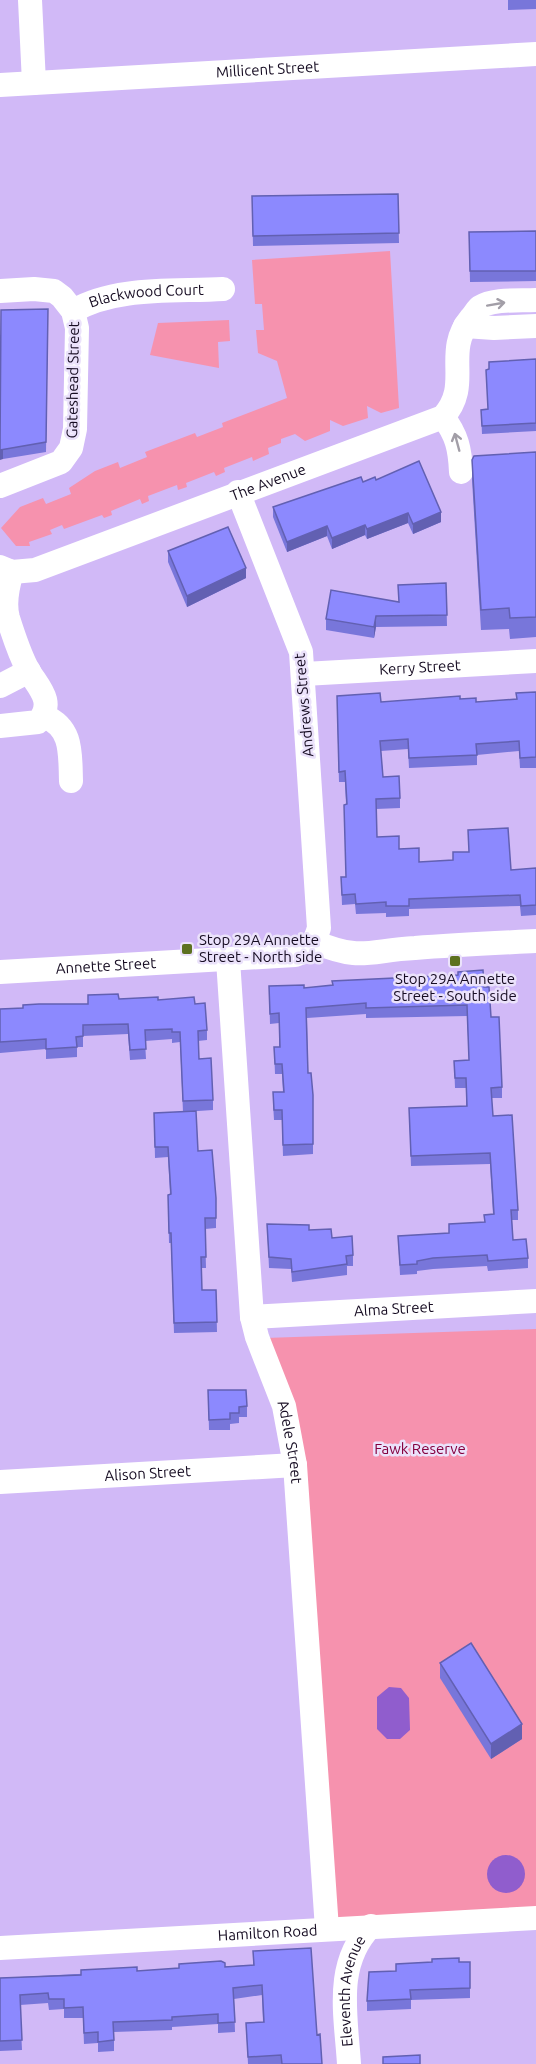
<svg xmlns="http://www.w3.org/2000/svg" width="536" height="2064" viewBox="0 0 536 2064" font-family="Ubuntu,sans-serif">
<rect width="100%" height="100%" fill="#d1b9f7"/>
<g fill="#f692ae">
<path d="M390 251 399 408 381 413 367 406 368 418 343 426 330 420V431L305 441 295 434 281 439V443L268 448 269 454 253 461 252 457 224 468 225 472 216 476 214 472 186 483 187 487 178 490 177 485 148 496 149 501 142 504 140 499 111 511 112 515 104 518 102 515 64 529 62 525 50 530 52 534 29 542 30 546H16L1 528 20 507 43 498 46 504 71 494 69 488 95 471 118 462 120 468 147 457 145 452 195 433 197 437 223 427 222 423 287 398 277 361 258 353 256 330H264L262 304H255L252 260Z"/>
<path d="M229 320 230 341 218 342 219 368 150 355 158 323Z"/>
<path d="M536 1329V1907L333 1920 306 1460 265 1338Z"/>
</g>
<g fill="#905dcd">
<path d="M389 1687 401 1688 409 1698 410 1730 400 1739H387L377 1729V1697Z"/>
<circle cx="506" cy="1874" r="19"/>
</g>
<g fill="none" stroke-linecap="round" stroke-linejoin="round">
<g stroke="#fff" stroke-width="24">
<path d="M30 0 34 83"/>
<path id="s1" d="M0 85 536 54"/>
<path d="M0 291 34 289 54 291 62 297 73 311 77 328 75 429 71 448 61 462 0 486"/>
<path id="s2" d="M73 311C116 286 174 292 223 289"/>
<path d="M465 326 494 328 536 326"/>
<path d="M443 417C457 435 460 449 461 472"/>
<path id="s3" d="M0 567 12 572 35 570 443 417C473 384 442 353 471 318 474 315 477 309 480 307 494 298 520 301 536 300"/>
<path id="s4" d="M304 674 536 661"/>
<path d="M0 686 29 671"/>
<path d="M44 716C73 728 70 753 71 781"/>
<path d="M0 726 38 722C56 702 38 687 28 670 20 655 13 634 8 618 4 604 8 585 12 572"/>
<path d="M315 942C362 962 369 950 415 948 455 945 496 943 536 941"/>
<path id="s5" d="M228 960 252 1317 257 1337 284 1406 295 1465 327 1929"/>
<path id="s6" d="M0 972 295 955C311 950 314 944 319 928L301 652 238 492"/>
<path id="s7" d="M252 1317 536 1301"/>
<path id="s8" d="M0 1482 295 1465"/>
<path id="s9" d="M0 1948 536 1918"/>
<path id="s10" d="M349 2064C346 2015 334 1964 371 1926"/>
</g>
</g>
<g fill="#7876da">
<path d="M508 0H536V9L508 10Z"/>
<path d="M398 194 399 243 253 246 252 196Z"/>
<path d="M536 231V281L470 282 469 232Z"/>
<path d="M48 309 46 452 3 459 0 335Z"/>
<path d="M536 359V431L482 434 481 410 488 409 486 370 489 369V362Z"/>
<path d="M536 452V637L510 639 509 629 481 630 472 480V460Z"/>
<path d="M376 480 441 522 413 534 408 523 367 539 365 535 332 549 327 536 287 552 273 517V507L363 482Z"/>
<path d="M168 551 246 578 187 607 168 562Z"/>
<path d="M446 583 447 626 376 627 374 638 326 630V619L399 602Z"/>
<path d="M536 692V768H520L519 751 477 755V765L409 768 408 749 381 751 383 777 400 798V808L376 809 377 837 419 862 453 860 469 852 468 830 511 870 536 868V915L521 916 520 906 409 909V916L386 917V913L356 914 355 904 342 905 341 877H346V804L345 782H339L337 707 381 702 460 699 476 702 516 699Z"/>
<path d="M269 986 304 988 484 987 491 1017 502 1087V1098H491L493 1116 518 1210V1220H512L513 1240 528 1258V1268L488 1271 487 1266 433 1269 417 1271V1274L400 1275 398 1236 449 1233V1224L484 1222 493 1214 490 1164 411 1166 409 1108 466 1106V1088H455L454 1061 469 1060 467 1016 366 1018V1014L307 1018 308 1073 313 1095V1154L283 1156 282 1120H274L273 1103V1092H283L282 1074H275L274 1047H279V1023L270 1024Z"/>
<path d="M119 999 158 1000 195 1004 207 1030V1040L198 1041 199 1059 213 1100V1110L183 1112 180 1042 172 1043V1039L145 1041 146 1059 130 1060 128 1034 83 1036V1047H77V1057L46 1059V1049L0 1053V1009L88 1004Z"/>
<path d="M154 1113 198 1151 216 1198V1228L205 1229 206 1268H201L202 1290H216L217 1332 174 1333 171 1243H169L168 1195 170 1194 168 1157 155 1158Z"/>
<path d="M267 1224 309 1230 332 1238 353 1255V1266H347V1275L292 1282 291 1269 269 1268Z"/>
<path d="M208 1390 247 1406V1417H239V1423L230 1424V1430H209Z"/>
<path d="M440 1663 522 1739 491 1759 440 1678Z"/>
<path d="M253 1951 317 2035 322 2064H248L246 2023 263 2022 262 1995 234 1999 235 2032 218 2033V2024L172 2027V2030L114 2032V2051L98 2052V2043L84 2044 83 2018H64V2009L49 2010 48 2003 20 2005 22 2050 0 2051V1978L253 1965Z"/>
<path d="M459 1962H470V1998L411 2000V2009L367 2011V2001L396 1971Z"/>
</g>
<g fill="#6260b2">
<path d="M3 449V459L0 460V450Z"/>
<path d="M441 512V522L413 534V524Z"/>
<path d="M408 513V523L367 539V529Z"/>
<path d="M365 525V535L332 549V538Z"/>
<path d="M327 526V536L287 552V542Z"/>
<path d="M246 568V578L187 607V596Z"/>
<path d="M376 616V627L374 638V627Z"/>
<path d="M522 1724V1739L491 1759V1744Z"/>
</g>
<g fill="#8c89fe" stroke="#6260b2" stroke-width="1.5">
<path d="M398 194 399 233 253 236 252 196Z"/>
<path d="M536 231V271H470L469 232Z"/>
<path d="M48 309 46 442 0 450 1 310Z"/>
<path d="M536 359V423L482 426 481 410 488 409 486 370 489 369V362Z"/>
<path d="M536 452V617L510 618 509 608 481 610 472 460 474 456Z"/>
<path d="M419 461 441 512 413 524 408 513 367 529 365 525 332 538 327 526 287 542 273 507 361 477 363 482 375 477 376 480Z"/>
<path d="M228 527 246 568 187 596 168 551Z"/>
<path d="M446 583 447 615 376 616 374 627 326 619 331 590 399 602 398 585Z"/>
<path d="M536 692V757L520 758 519 741 476 744 477 755 409 758 408 739 380 741 383 777 399 776 400 798 376 799 377 837 399 836V849L419 848V862L453 860V852H469L468 830 508 828 511 870 536 868V905L521 906 520 895 409 899V906H386V902L356 904 355 894 342 895 341 877H346L344 805 347 804 345 771 339 772 337 696 380 693 381 702 460 696V699L476 698V702L517 699 516 693Z"/>
<path d="M483 970 484 987H489L491 1017H499L502 1087 491 1088 493 1116 512 1115 518 1210H511L513 1240 526 1239 528 1258 488 1261 487 1255 433 1258 417 1261V1264L400 1265 398 1236 449 1233V1224L485 1222 484 1215 494 1214 490 1153 411 1156 409 1108 467 1106 466 1078H455L454 1061 469 1060 467 1005 366 1008V1003L306 1008 308 1073H311L313 1095V1144L283 1145 282 1110H274L273 1092H284L282 1064H275L274 1047H280L279 1013 270 1014 269 986 304 985V988L333 985 332 981 458 975V972Z"/>
<path d="M118 994 119 999 158 997V1000L194 997 195 1004 205 1003 207 1030 198 1031 199 1059 211 1058 213 1100 183 1101 180 1032H172V1029L145 1030 146 1049 130 1050 128 1024 83 1025V1036L76 1037 77 1047 46 1049V1039L0 1042V1009L23 1008V1005L39 1004H88V995Z"/>
<path d="M196 1111 198 1151 212 1150 216 1198V1218H205L206 1257H201L202 1290H216L217 1322 174 1323 171 1233H169L168 1195 171 1194 168 1147H155L154 1113Z"/>
<path d="M267 1224 309 1225V1230L331 1229 332 1238 352 1236 353 1255 346 1256 347 1264 292 1272 291 1259 269 1257Z"/>
<path d="M208 1390H246L247 1406 239 1407V1413H230V1419L209 1420Z"/>
<path d="M471 1643 522 1724 491 1744 440 1663Z"/>
<path d="M311 1948 317 2035 320 2034 322 2064H282L281 2055 248 2057 246 2023 264 2022 262 1985 233 1988 235 2022 218 2023V2014L172 2017V2020L113 2022 114 2040 98 2042V2032L84 2033 83 2007 64 2008V1999H49L48 1993 20 1995 22 2040 0 2041V1978L81 1975V1970L137 1967V1971L179 1968V1964L221 1961 225 1963V1967L254 1965 253 1951Z"/>
<path d="M459 1958V1962H470V1988L410 1990 411 1999 367 2001 369 1972 396 1971V1964L432 1962V1959Z"/>
<path d="M420 2055V2064H383V2057Z"/>
</g>
<defs><path id="oneway-shaft" d="M-6 0H5M1.5-3L5.5 0L1.5 3" fill="none" stroke-width="1.6" stroke-linecap="round" stroke-linejoin="round" transform="scale(1.5)"/></defs>
<g stroke="#a29ea7">
<use href="#oneway-shaft" transform="translate(496 304) rotate(-10)"/>
<use href="#oneway-shaft" transform="translate(457 442) rotate(-105)"/>
</g>
<g fill="#5d7120" stroke="#ebe2fb" stroke-width="2">
<rect x="181" y="943" width="12" height="12" rx="3"/>
<rect x="449" y="955" width="12" height="12" rx="3"/>
</g>
<g text-anchor="middle" stroke-width="5" stroke-linejoin="round" paint-order="stroke">
<g font-size="15" fill="#160c22" stroke="#ebe2fb">
<text dy="5" stroke="none"><textPath href="#s1" startOffset="268">Millicent Street</textPath></text>
<text dy="5" stroke="none"><textPath href="#s2" startOffset="76">Blackwood Court</textPath></text>
<text transform="translate(73 380) rotate(-89)" y="5">Gateshead Street</text>
<text dy="5" stroke="none"><textPath href="#s3" startOffset="285">The Avenue</textPath></text>
<text dy="5" stroke="none"><textPath href="#s4" startOffset="116">Kerry Street</textPath></text>
<text transform="translate(304 705) rotate(-95)" y="5">Andrews Street</text>
<text dy="5" stroke="none"><textPath href="#s6" startOffset="106">Annette Street</textPath></text>
<text dy="5" stroke="none"><textPath href="#s7" startOffset="142">Alma Street</textPath></text>
<text dy="5" stroke="none"><textPath href="#s5" startOffset="489">Adele Street</textPath></text>
<text dy="5" stroke="none"><textPath href="#s8" startOffset="148">Alison Street</textPath></text>
<text dy="5" stroke="none"><textPath href="#s9" startOffset="268">Hamilton Road</textPath></text>
<text dy="5" stroke="none"><textPath href="#s10" startOffset="74">Eleventh Avenue</textPath></text>
</g>
<g font-size="15" fill="#160c22" stroke="#ebe2fb" text-anchor="start">
<text x="199" y="945">Stop 29A Annette<tspan x="199" dy="17">Street - North side</tspan></text>
<text x="455" y="984" text-anchor="middle">Stop 29A Annette<tspan x="455" dy="17">Street - South side</tspan></text>
</g>
<g font-size="15" fill="#84013f" stroke="#ebe2fb">
<text x="420" y="1454">Fawk Reserve</text>
</g>
</g>
</svg>
